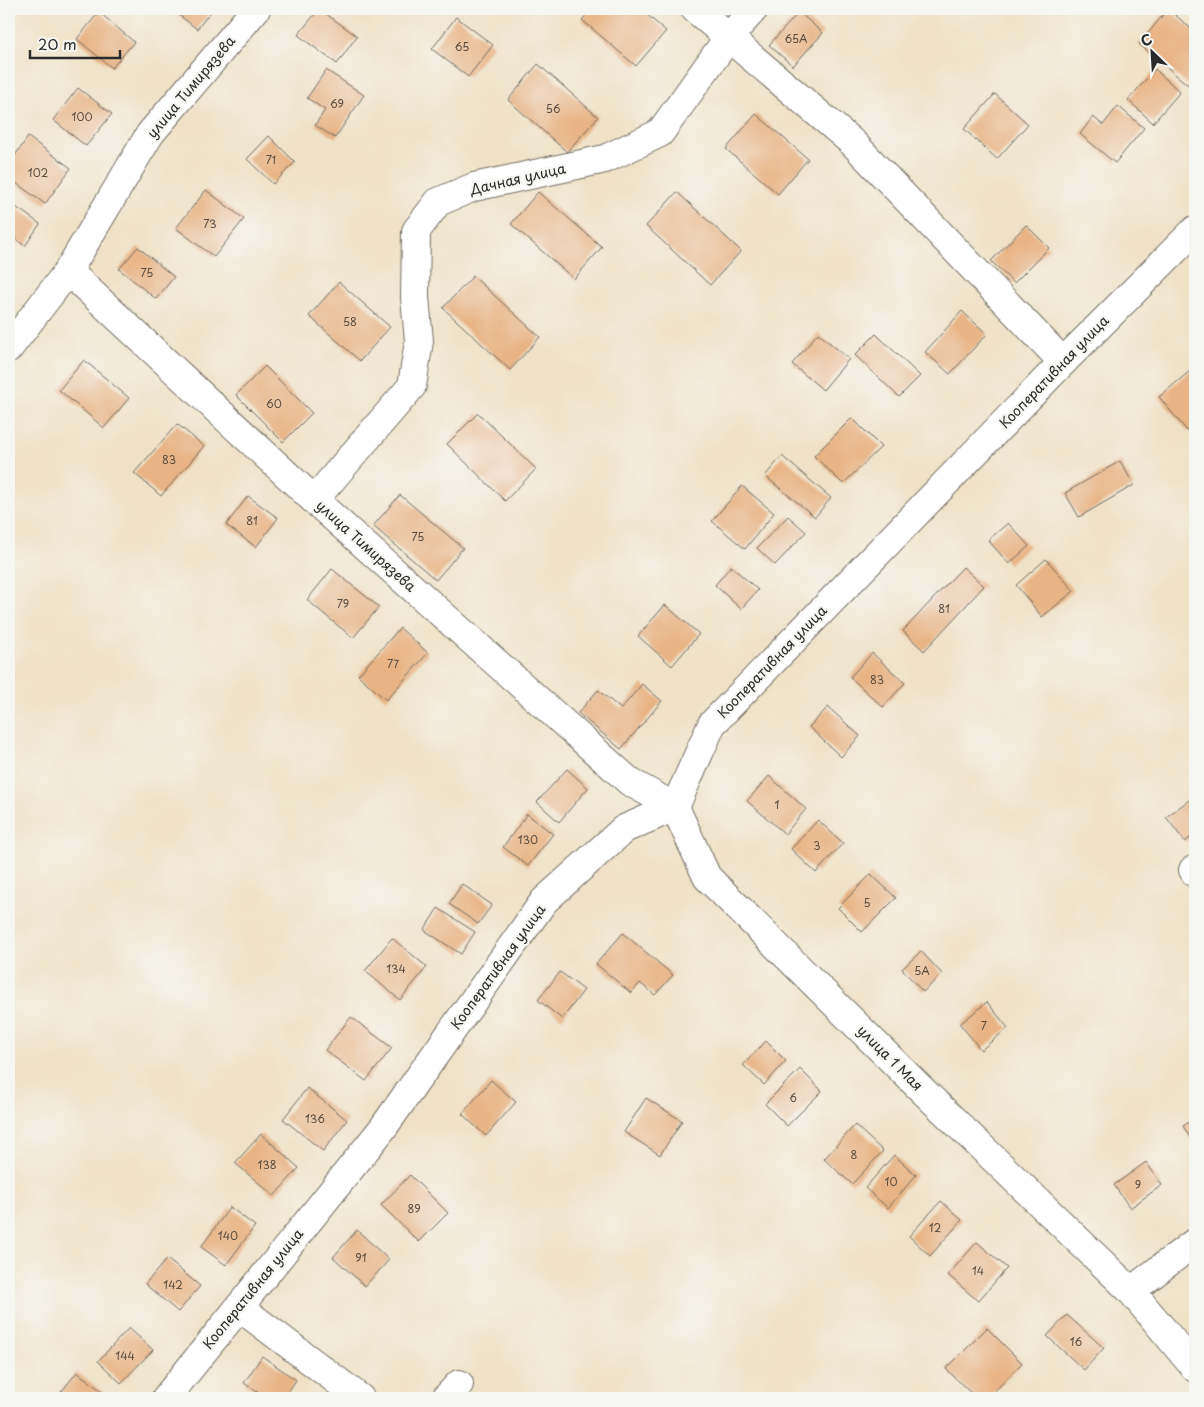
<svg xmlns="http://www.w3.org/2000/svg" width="1204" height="1407" viewBox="0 0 1204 1407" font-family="'Playpen Sans',sans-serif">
<rect width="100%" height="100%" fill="#f6f6f2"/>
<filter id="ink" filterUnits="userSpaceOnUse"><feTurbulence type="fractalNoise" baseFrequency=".02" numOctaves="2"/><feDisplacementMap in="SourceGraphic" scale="10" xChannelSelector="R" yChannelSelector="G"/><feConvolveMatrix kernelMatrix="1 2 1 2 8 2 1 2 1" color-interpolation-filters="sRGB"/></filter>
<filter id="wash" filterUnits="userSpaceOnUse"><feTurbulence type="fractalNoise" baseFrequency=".0096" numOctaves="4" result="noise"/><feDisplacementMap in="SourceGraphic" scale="20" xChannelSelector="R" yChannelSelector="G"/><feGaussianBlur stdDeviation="1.12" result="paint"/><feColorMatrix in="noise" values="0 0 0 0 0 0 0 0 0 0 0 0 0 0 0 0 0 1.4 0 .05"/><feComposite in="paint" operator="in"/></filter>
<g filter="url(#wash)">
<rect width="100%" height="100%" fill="#efe2c7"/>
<g id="blocks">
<g fill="#e8b485">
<path d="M171 9H213L197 29Z"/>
<path d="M319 9 357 36 337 64 298 35Z"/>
<path d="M592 9H640L666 31 636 66 582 20Z"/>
<path d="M1168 9 1195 32V76L1188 85 1139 44Z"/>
<path d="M99 12 134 42 112 68 77 39Z"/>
<path d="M799 12 823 33 793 66 769 45Z"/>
<path d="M456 17 493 45 468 77 432 49Z"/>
<path d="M538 64 598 117 567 152 508 100Z"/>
<path d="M1155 69 1180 92 1153 123 1128 100Z"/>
<path d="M326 70 364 95 335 138 315 125 325 110 307 98Z"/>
<path d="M78 88 112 114 86 146 53 120Z"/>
<path d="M995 94 1028 124 997 159 964 129Z"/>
<path d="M1118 106 1144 128 1115 163 1080 134 1093 117 1103 125Z"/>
<path d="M756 114 808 159 778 194 726 149Z"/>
<path d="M269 136 295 162 273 184 247 159Z"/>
<path d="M28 137 71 168 45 204 9 178V164Z"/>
<path d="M206 190 244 219 214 257 176 228Z"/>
<path d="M538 192 602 247 574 279 511 224Z"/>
<path d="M677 192 741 251 710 285 646 226Z"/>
<path d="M9 202 40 224 25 246 9 234Z"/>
<path d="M1026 225 1049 248 1014 283 991 261Z"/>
<path d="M138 247 174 277 156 299 119 269Z"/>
<path d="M473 276 540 337 510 370 443 308Z"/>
<path d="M339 282 390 327 360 361 309 316Z"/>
<path d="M962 311 987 334 950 374 925 352Z"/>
<path d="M818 333 849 359 823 390 792 364Z"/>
<path d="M876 334 920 376 899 397 855 355Z"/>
<path d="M84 360 129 398 104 428 59 390Z"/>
<path d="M265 366 312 413 283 442 236 395Z"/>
<path d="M1190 371 1195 377V426L1188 432 1159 397Z"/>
<path d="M478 413 536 469 505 501 447 444Z"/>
<path d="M852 418 881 447 843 484 814 456Z"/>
<path d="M177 424 204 446 161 496 134 473Z"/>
<path d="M782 456 831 498 815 517 765 476Z"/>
<path d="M1120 461 1134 485 1079 517 1065 493Z"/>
<path d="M742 486 774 513 745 549 712 521Z"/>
<path d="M400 495 463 548 436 580 373 526Z"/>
<path d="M248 496 278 518 256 547 226 525Z"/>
<path d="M788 516 806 532 775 565 757 548Z"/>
<path d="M1008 523 1029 546 1009 564 988 540Z"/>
<path d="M1046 559 1074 591 1042 617 1016 585Z"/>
<path d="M731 566 758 590 741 609 715 585Z"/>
<path d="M963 567 984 586 924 651 903 631Z"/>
<path d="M332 569 379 607 353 638 307 600Z"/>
<path d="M665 605 699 634 672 666 638 636Z"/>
<path d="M400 628 428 653 386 700 358 675Z"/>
<path d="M872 653 905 683 883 707 850 677Z"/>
<path d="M642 684 662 701 621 749 578 713 598 690 621 709Z"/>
<path d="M828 707 860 736 841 757 809 727Z"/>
<path d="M567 769 588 788 559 822 537 802Z"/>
<path d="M769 776 806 809 785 834 747 801Z"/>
<path d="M1192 798 1195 802V834L1185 842 1166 817Z"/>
<path d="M527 814 553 834 528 866 503 847Z"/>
<path d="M818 820 843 843 816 873 791 849Z"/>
<path d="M871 874 896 898 862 932 838 908Z"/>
<path d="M462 884 492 905 478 924 449 904Z"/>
<path d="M438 908 475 932 461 954 424 930Z"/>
<path d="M623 933 673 975 655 995 640 983 631 993 596 964Z"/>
<path d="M392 938 427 967 400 1000 365 971Z"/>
<path d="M921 951 942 974 923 992 902 969Z"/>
<path d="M560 972 584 990 562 1019 538 1000Z"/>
<path d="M987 1002 1008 1028 981 1050 960 1024Z"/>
<path d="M351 1017 392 1048 366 1081 325 1050Z"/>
<path d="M766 1041 786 1061 764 1085 743 1065Z"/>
<path d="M800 1069 822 1091 787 1126 765 1104Z"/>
<path d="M491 1080 516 1102 486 1136 462 1114Z"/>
<path d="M307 1088 347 1120 323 1151 283 1119Z"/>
<path d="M646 1098 682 1121 660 1155 624 1132Z"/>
<path d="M1195 1118V1146L1183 1126Z"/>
<path d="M855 1125 883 1151 852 1184 824 1159Z"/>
<path d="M261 1134 299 1168 274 1196 235 1163Z"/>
<path d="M894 1155 916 1175 888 1208 865 1188Z"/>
<path d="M1146 1162 1162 1185 1130 1208 1114 1185Z"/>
<path d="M410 1175 448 1213 419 1242 381 1205Z"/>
<path d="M941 1201 962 1220 930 1256 909 1236Z"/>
<path d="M230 1207 255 1226 226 1265 201 1247Z"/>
<path d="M357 1230 389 1260 365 1286 333 1257Z"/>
<path d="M977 1242 1007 1268 978 1301 948 1275Z"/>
<path d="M167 1259 200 1286 178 1312 145 1284Z"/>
<path d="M1067 1315 1104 1348 1084 1370 1047 1336Z"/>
<path d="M129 1328 153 1350 121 1383 98 1361Z"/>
<path d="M987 1328 1022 1363 988 1398H976L946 1369Z"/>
<path d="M262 1356 296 1380 284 1398H266L244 1383Z"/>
<path d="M77 1372 103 1392 98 1398H69L61 1392Z"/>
</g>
</g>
</g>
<g filter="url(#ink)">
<use href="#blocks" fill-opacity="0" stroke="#706b62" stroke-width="1"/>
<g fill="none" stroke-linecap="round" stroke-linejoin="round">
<defs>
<g id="minor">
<path d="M695 9 853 143 1063 362"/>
<path d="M68 271 314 500 630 782 675 807"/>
<path d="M9 348 68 271 150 134 256 9"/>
<path d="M314 500 412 386 419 341 415 297 416 231 438 202 474 187 605 159 660 133 728 38 754 9"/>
<path d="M675 807 707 877 917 1085 1131 1291 1195 1368"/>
<path d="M1193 870 1195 873"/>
<path d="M1131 1291 1195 1242"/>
<path d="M239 1307 360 1398"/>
<path d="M166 1398 383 1128 544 901 624 829 675 807 712 724 1063 362 1195 230"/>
<path d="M446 1398 459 1384"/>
</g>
</defs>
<use href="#minor" stroke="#706b62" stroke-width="30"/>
<use href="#minor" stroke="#fff" stroke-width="28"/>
</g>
</g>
<g text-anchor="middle" stroke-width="4.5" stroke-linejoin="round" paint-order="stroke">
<g font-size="11" fill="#5a4d42">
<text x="796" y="43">65А</text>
<text x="462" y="51">65</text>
<text x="337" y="108">69</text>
<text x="553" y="113">56</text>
<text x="82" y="121">100</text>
<text x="271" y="164">71</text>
<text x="38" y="177">102</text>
<text x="210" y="228">73</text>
<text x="147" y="277">75</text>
<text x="350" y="326">58</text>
<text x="274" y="408">60</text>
<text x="169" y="464">83</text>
<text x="252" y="525">81</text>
<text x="418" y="541">75</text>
<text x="343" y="608">79</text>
<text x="944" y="613">81</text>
<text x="393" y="668">77</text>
<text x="877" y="684">83</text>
<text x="777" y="809">1</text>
<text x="528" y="844">130</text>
<text x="817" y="850">3</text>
<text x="867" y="907">5</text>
<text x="396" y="973">134</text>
<text x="922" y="975">5А</text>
<text x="984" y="1030">7</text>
<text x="793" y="1102">6</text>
<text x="315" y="1123">136</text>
<text x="854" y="1159">8</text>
<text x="267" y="1169">138</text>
<text x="891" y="1186">10</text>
<text x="1138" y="1189">9</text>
<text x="414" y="1213">89</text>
<text x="935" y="1232">12</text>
<text x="228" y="1240">140</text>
<text x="361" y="1262">91</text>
<text x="978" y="1275">14</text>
<text x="173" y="1289">142</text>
<text x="1076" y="1346">16</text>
<text x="125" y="1360">144</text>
</g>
<g font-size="14" fill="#2b2b2b" stroke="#f6f6f2">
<text transform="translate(191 87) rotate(-50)" y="5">улица Тимирязева</text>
<text transform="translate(518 179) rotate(-13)" y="5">Дачная улица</text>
<text transform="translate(1054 372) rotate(-46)" y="5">Кооперативная улица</text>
<text transform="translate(366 546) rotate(42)" y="5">улица Тимирязева</text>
<text transform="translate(772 662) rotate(-46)" y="5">Кооперативная улица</text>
<text transform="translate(498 967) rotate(-54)" y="5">Кооперативная улица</text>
<text transform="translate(890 1058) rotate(45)" y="5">улица 1 Мая</text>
<text transform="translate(253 1289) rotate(-51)" y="5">Кооперативная улица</text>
</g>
</g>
<rect width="1204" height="1407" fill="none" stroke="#f6f6f2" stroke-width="30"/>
<g transform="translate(1152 52) rotate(335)" stroke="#f6f6f2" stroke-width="4" paint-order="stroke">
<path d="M0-4L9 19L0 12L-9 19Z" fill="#2b2b2b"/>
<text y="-8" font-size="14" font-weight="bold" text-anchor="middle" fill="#2b2b2b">С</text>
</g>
<path d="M30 50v8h90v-8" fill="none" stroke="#2b2b2b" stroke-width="2.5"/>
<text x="38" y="50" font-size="15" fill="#2b2b2b" stroke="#f6f6f2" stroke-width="4" paint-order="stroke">20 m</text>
</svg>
